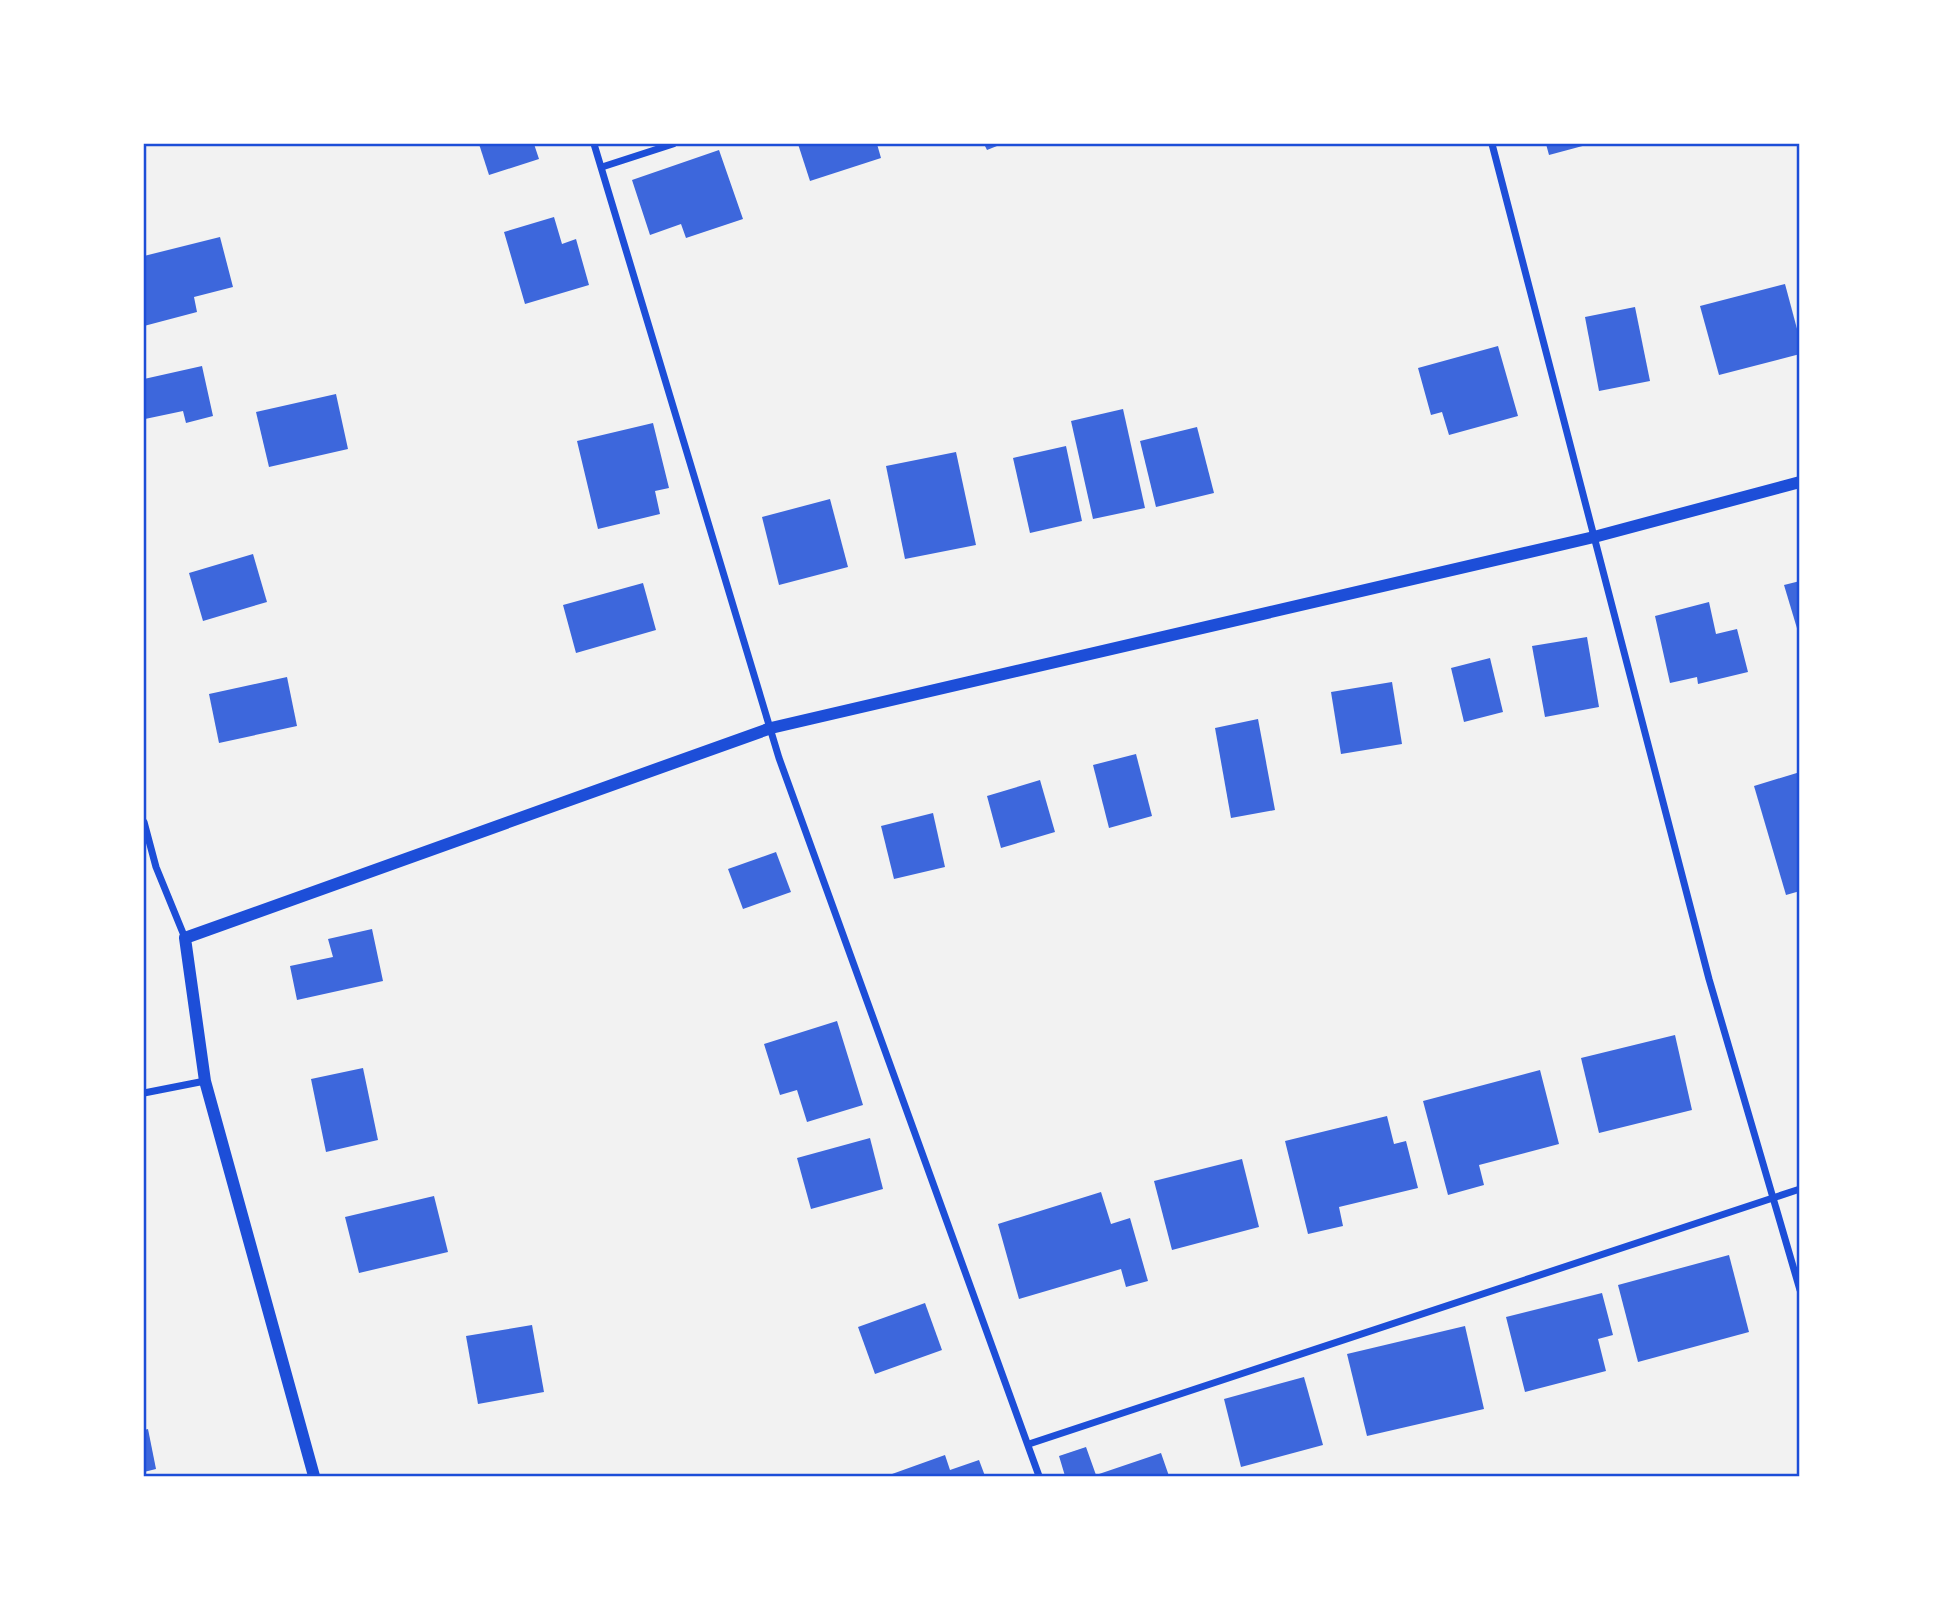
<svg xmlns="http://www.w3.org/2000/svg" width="1943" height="1620" viewBox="0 0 1943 1620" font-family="'Roboto Condensed',sans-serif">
<rect width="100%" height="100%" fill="#f2f2f2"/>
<g fill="#3d67dc">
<path d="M479 144H534L539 159 489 175Z"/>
<path d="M798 144H877L881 158 810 181Z"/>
<path d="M984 144H1002L987 150Z"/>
<path d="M1546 144H1590L1549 155Z"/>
<path d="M719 150 743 219 686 238 681 224 650 235 632 180Z"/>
<path d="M554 217 562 244 576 239 589 285 525 304 504 232Z"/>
<path d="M220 237 233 287 194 297 197 312 144 326V256Z"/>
<path d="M1785 284 1800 340V354L1719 375 1700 306Z"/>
<path d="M1635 307 1650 381 1599 391 1585 317Z"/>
<path d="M1498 346 1518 416 1449 435 1442 412 1431 415 1418 368Z"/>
<path d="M202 366 213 416 186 423 183 411 145 419 144 379Z"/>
<path d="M336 394 348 449 269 467 256 412Z"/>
<path d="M1123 409 1145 508 1093 519 1071 421Z"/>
<path d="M653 423 669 488 655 491 660 514 598 529 577 441Z"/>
<path d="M1197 427 1214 493 1156 507 1140 441Z"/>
<path d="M1066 446 1082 521 1030 533 1013 458Z"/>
<path d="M956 452 976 545 905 559 886 466Z"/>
<path d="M830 499 848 567 779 585 762 517Z"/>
<path d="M253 554 267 602 203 621 189 573Z"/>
<path d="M1800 581V635H1799L1784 585Z"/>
<path d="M643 583 656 630 576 653 563 605Z"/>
<path d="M1709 602 1716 634 1737 629 1748 672 1698 684 1697 677 1670 683 1655 616Z"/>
<path d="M1587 637 1599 707 1545 717 1532 646Z"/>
<path d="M1490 658 1503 712 1464 722 1451 668Z"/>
<path d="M287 677 297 726 219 743 209 694Z"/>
<path d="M1392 682 1402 744 1341 754 1331 692Z"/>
<path d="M1258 719 1275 810 1231 818 1215 728Z"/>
<path d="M1136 754 1152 816 1109 828 1093 765Z"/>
<path d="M1800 772V891L1786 895 1754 786Z"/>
<path d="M1040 780 1055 832 1001 848 987 796Z"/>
<path d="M933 813 945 867 894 879 881 826Z"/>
<path d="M776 852 791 892 743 909 728 869Z"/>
<path d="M372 929 383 981 297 1000 290 966 333 957 328 939Z"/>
<path d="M837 1021 863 1105 807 1122 797 1090 780 1095 764 1044Z"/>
<path d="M1675 1035 1692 1110 1599 1133 1581 1058Z"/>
<path d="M363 1068 378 1140 326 1152 311 1079Z"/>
<path d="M1540 1070 1559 1144 1479 1165 1484 1185 1448 1195 1423 1101Z"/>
<path d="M1387 1116 1394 1144 1406 1141 1418 1188 1339 1207 1343 1226 1308 1234 1285 1141Z"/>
<path d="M870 1138 883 1189 811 1209 797 1158Z"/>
<path d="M1242 1159 1259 1227 1172 1250 1154 1181Z"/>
<path d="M1101 1192 1111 1224 1130 1218 1148 1281 1126 1287 1121 1269 1019 1299 998 1224Z"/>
<path d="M434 1196 448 1252 359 1273 345 1217Z"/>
<path d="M1729 1255 1749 1332 1638 1362 1618 1285Z"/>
<path d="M1602 1293 1613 1335 1598 1339 1606 1371 1525 1392 1506 1317Z"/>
<path d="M925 1303 942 1350 875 1374 858 1327Z"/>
<path d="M532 1325 544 1392 478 1404 466 1336Z"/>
<path d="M1465 1326 1484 1409 1367 1436 1347 1354Z"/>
<path d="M1304 1377 1323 1445 1241 1467 1224 1399Z"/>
<path d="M148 1429 156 1469 144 1472V1430Z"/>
<path d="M1086 1447 1096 1475 1161 1453 1169 1476H1065L1059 1456Z"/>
<path d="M945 1455 950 1470 979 1460 985 1476H893L892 1474Z"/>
</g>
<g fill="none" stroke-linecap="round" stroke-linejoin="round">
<g stroke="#1d4ed8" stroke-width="7">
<path d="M594 144 779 758 1039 1476"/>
<path d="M1492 144 1709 979 1800 1290"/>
<path d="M602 167 673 144"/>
<path d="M144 822 156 867 185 938"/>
<path d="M144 1093 205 1081"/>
<path d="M1029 1444 1800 1189"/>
</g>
<path stroke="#1d4ed8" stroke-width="12" d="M314 1476 205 1081 185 938 771 728 1594 537 1800 482"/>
</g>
<rect width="1943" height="1620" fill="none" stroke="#ffffff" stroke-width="290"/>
<rect x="145" y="145" width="1653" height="1330" fill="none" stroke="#1d4ed8" stroke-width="2.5"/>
</svg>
